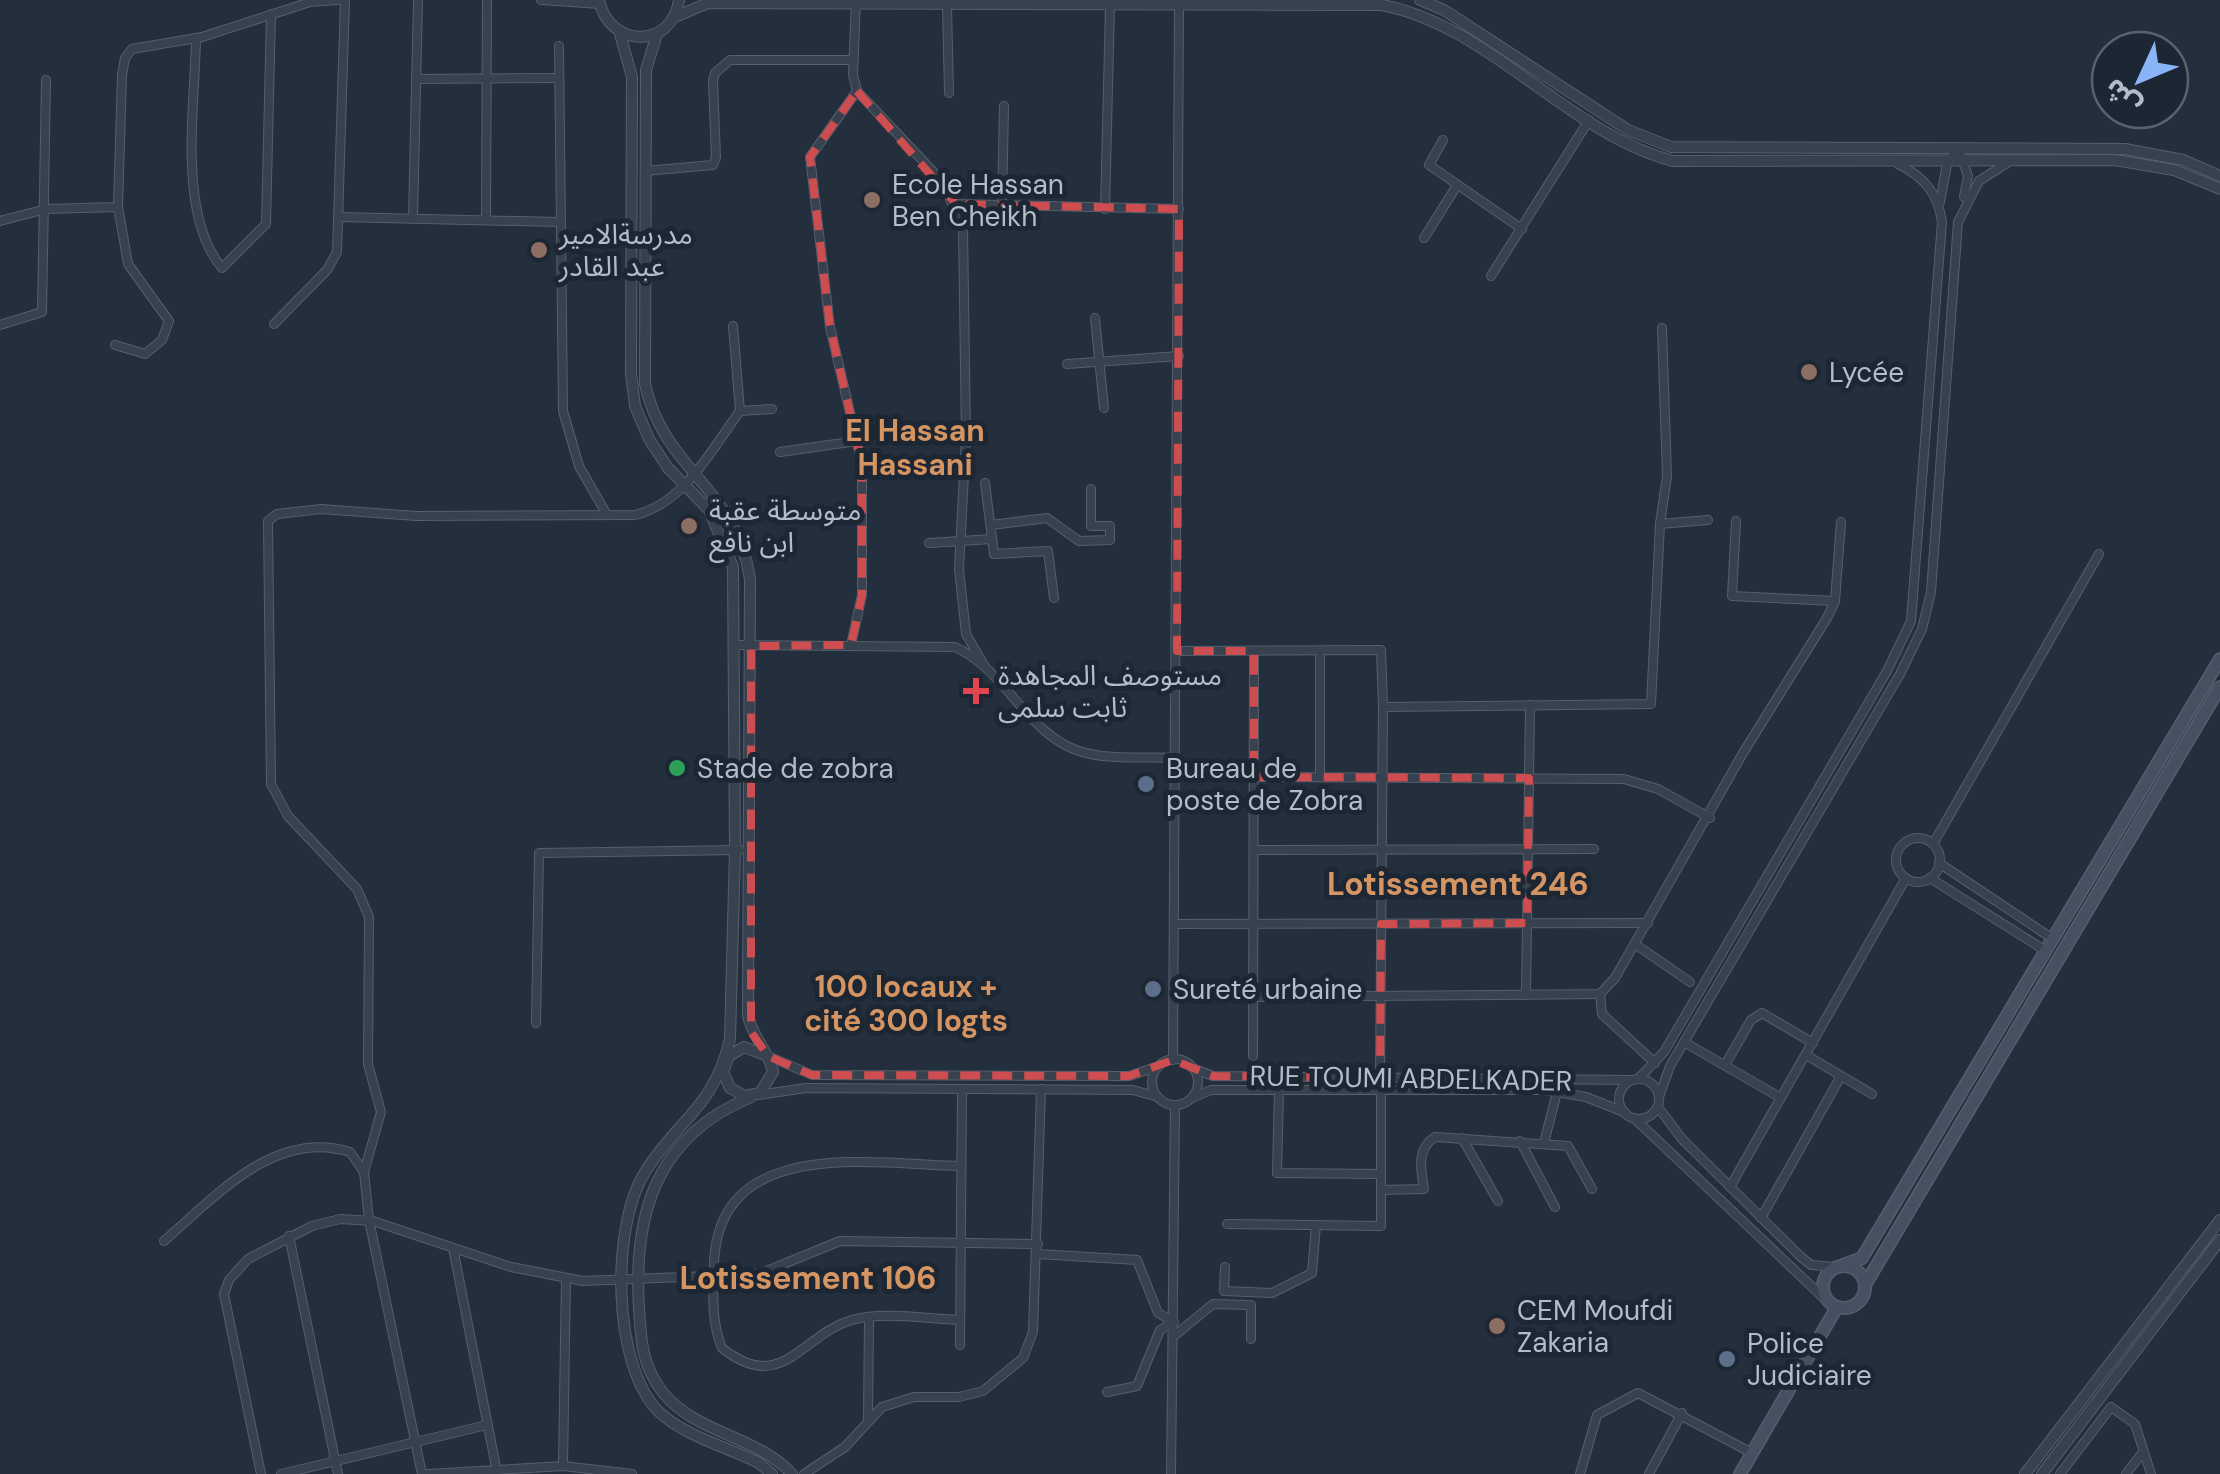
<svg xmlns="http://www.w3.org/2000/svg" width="2220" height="1474" viewBox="0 0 2220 1474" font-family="'DM Sans','Noto Sans Arabic',sans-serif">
<rect width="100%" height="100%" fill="#242f3e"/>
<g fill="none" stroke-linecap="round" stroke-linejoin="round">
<defs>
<g id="minor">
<path d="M541 0 600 4"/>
<path d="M856 0 853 75 857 91 942 181 963 228 966 437 959 569 966 634 985 667"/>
<path d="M947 5 949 93"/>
<path d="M196 38C195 107 177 214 222 268L266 224 271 14"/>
<path d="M559 46 563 411 579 466 607 515"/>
<path d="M416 79 559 78"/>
<path d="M1443 140 1429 165 1522 229"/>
<path d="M645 171 713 165 716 157 713 81 715 73 730 60H853"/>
<path d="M1940 202 1947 164 1958 147 1968 176 1964 197"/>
<path d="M956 204 1179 209"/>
<path d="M1002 206 1004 106"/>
<path d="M1105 209 1110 6"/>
<path d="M339 217 559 222"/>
<path d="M413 219 418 0"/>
<path d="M486 220 487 0"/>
<path d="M0 221 46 209 118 207 122 75 125 58 132 49 202 37 310 2 338 0"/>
<path d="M1424 238 1456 187"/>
<path d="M1491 276 1589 120"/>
<path d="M1095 318 1104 408"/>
<path d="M274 324 327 270 337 252 345 0"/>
<path d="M0 325 42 312 46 80"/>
<path d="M733 326 740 411 772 409"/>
<path d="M115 345 145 354 162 340 169 321 128 264 118 207"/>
<path d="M1067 364 1179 356"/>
<path d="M780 452 857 441"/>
<path d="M985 483 994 554 1048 551 1054 598"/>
<path d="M1736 521 1732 596 1835 601"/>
<path d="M1660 524 1667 476 1662 328"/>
<path d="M991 525 1047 518 1079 541 1110 540V526H1091V489"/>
<path d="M929 543 992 539"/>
<path d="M735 645 955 647C1002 668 1022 723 1067 746 1097 762 1143 756 1176 758"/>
<path d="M851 645 862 595V464L830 327 810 157 857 91"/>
<path d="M1177 651 1381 650 1383 707 1651 704 1660 524 1708 520"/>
<path d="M1254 777 1624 779 1658 789 1710 818"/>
<path d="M1320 777V651"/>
<circle cx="1918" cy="860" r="22"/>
<path d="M1933 844 2099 554"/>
<path d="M1254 850 1594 849"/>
<path d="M1939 863 2053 939"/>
<path d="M1930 878 2046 951"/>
<path d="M1175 924 1648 923"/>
<path d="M1635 944 1690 982"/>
<path d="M1212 990H1253"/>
<path d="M1600 994 1602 1014 1655 1063"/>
<path d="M1526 995 1530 705"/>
<path d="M1253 997 1600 994 1615 978 1743 753 1827 618 1835 601 1841 522"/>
<path d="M536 1023 539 853 740 850"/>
<path d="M1684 1042 1781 1098"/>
<path d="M1806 1055 1872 1094"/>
<path d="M768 1056 812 1075 1129 1076 1159 1066"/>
<path d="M1253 1056 1254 651"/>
<circle cx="1175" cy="1082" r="23"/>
<path d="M1173 1060 1179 6"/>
<path d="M1725 1065 1751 1020 1762 1013 1813 1043"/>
<path d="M1192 1068 1213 1076 1632 1080"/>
<path d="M1380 1078 1383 707"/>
<circle cx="1639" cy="1099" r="20"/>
<path d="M1638 1079 1664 1052 1887 671 1911 621 1942 222C1938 193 1924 177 1898 164"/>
<path d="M1279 1090 1277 1173 1381 1174"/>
<path d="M758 1095 806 1088 1133 1090 1158 1097"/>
<path d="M1659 1097 1670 1066 1900 674 1922 629 1931 592 1958 222 1979 181 2007 163"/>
<path d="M1192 1098 1211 1090H1545L1586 1097 1624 1112"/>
<path d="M1658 1107 1682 1139 1801 1257 1811 1265 1835 1267"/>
<path d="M1635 1119 1827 1301"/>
<path d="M1462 1138 1498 1201"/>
<path d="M1520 1141 1555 1207"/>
<path d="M1544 1143 1557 1092"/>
<path d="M364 1172 381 1112 368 1064 369 917 357 889 288 816 271 784 268 521 277 514 321 509 416 516 635 515C685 503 711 450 740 411"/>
<path d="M1730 1187 1906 878"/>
<path d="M1381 1190 1424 1189C1421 1170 1416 1149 1435 1137L1568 1146 1592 1189"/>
<path d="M1761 1218 1841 1076"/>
<path d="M1227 1224 1381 1226V1090"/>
<path d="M289 1236 338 1474"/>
<path d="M164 1241C215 1197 275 1128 350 1152L364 1172 369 1220 422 1474"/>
<path d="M453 1248 496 1467"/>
<path d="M1038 1254 1137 1260 1158 1313 1174 1322 1160 1330 1137 1386 1107 1392"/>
<path d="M1225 1267 1224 1291 1272 1293 1312 1273 1316 1225"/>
<path d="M960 1320C926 1319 884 1311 852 1320 802 1334 782 1396 722 1348 711 1323 713 1290 714 1263 719 1136 871 1164 960 1166"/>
<path d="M1174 1336 1213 1304 1251 1305V1339"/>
<path d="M960 1345 962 1089"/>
<path d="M868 1422 869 1317"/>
<path d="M563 1466 566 1278"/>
<path d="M261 1474 224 1294 229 1280 248 1259 312 1226 340 1219 373 1221 511 1267 583 1281 759 1274 840 1241 1038 1244"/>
<path d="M281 1474 487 1425"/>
<path d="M428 1474 563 1466 632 1474"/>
<path d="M804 1474 845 1447 882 1407 914 1397H959L983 1391 1023 1358 1033 1332 1041 1089"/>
<path d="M1171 1474 1175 1105"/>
<path d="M1580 1474 1597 1415 1638 1393 1752 1453"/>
<path d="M1649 1474 1682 1413"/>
<path d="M2060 1474 2111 1407 2135 1424 2151 1474"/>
<path d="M2126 1474 2143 1452"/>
</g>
<g id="tertiary">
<path d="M599 0C609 48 672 50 679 0"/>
<path d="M1420 0 1444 10 1628 130 1671 147 2125 149 2183 160 2220 176"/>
<path d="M675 17 708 3 1382 5C1491 26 1567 133 1673 161L2115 160 2174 170 2220 189"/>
<path d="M620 34 632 77 631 373 635 406 649 439 668 468 709 510 733 567 735 850 730 1039C714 1108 678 1119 645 1172 611 1226 612 1364 658 1411 684 1436 727 1447 759 1463L772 1474"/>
<path d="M657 34 646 70 645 384C664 472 736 485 750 579L748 1016C752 1037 769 1051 773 1072L760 1093 745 1096 730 1088 723 1072 729 1056 744 1047 768 1056"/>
<path d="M751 1097C656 1136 633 1214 639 1308 641 1341 642 1367 664 1394 698 1434 757 1436 792 1474"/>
<path d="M2025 1474 2220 1220"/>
<path d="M2042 1474 2220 1240"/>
</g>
<g id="secondary">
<path d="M1843 1265 1862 1258 2220 659"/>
<circle cx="1844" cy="1287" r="21"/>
<path d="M1865 1285 2220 687"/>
<path d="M1740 1474 1837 1307"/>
</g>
</defs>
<use href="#minor" stroke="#565f6c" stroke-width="10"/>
<use href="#tertiary" stroke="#565f6c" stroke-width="12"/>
<use href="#secondary" stroke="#565f6c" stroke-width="14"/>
<use href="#minor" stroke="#38414e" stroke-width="8"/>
<use href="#tertiary" stroke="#38414e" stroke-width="10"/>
<use href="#secondary" stroke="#465061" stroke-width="11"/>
</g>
<path fill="none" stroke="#ce4d50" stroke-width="8" stroke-dasharray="20 12" stroke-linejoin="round" d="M857 91 956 204 1179 209 1177 651H1254V777L1529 778 1527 923 1381 924 1380 1078 1213 1076 1173 1060 1129 1076 812 1075 768 1056 751 1032V646L851 645 862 595V464L830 327 810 157Z"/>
<g fill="#8d6e63" stroke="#1d2633" stroke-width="4">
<circle cx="872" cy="200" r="10"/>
<circle cx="539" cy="250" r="10"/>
<circle cx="1809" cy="372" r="10"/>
<circle cx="689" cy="526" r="10"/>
<circle cx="1497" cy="1326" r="10"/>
</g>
<path fill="#e0444e" stroke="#1d2633" stroke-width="4" d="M971 676h10v10h10v10h-10v10h-10v-10h-10v-10h10z"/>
<circle fill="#2e9e5b" stroke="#1d2633" stroke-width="4" cx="677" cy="768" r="10"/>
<g fill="#5c6f8a" stroke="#1d2633" stroke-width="4">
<circle cx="1146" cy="784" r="10"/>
<circle cx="1153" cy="989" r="10"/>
<circle cx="1727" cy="1359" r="10"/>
</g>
<g text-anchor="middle" stroke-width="10" stroke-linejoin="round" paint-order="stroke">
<g font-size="28" fill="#b4bcc9" stroke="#1d2633" text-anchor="start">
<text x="892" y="194">Ecole Hassan<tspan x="892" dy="32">Ben Cheikh</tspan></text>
<text x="559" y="244">مدرسةالامير<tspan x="559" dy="32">عبد القادر</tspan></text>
<text x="1829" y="382">Lycée</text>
<text x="709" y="520">متوسطة عقبة<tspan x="709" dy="32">ابن نافع</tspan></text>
<text x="998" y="685">مستوصف المجاهدة<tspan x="998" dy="32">ثابت سلمى</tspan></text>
<text x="697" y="778">Stade de zobra</text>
<text x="1166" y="778">Bureau de<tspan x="1166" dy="32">poste de Zobra</tspan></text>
<text x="1173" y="999">Sureté urbaine</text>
<text x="1517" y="1320">CEM Moufdi<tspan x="1517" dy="32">Zakaria</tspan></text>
<text x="1747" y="1353">Police<tspan x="1747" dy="32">Judiciaire</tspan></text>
</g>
<g font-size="28" fill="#b4bcc9" stroke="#1d2633">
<text transform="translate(1411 1078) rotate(1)" y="10">RUE TOUMI ABDELKADER</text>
</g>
<g font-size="30" font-weight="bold" fill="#d59563" stroke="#1d2633">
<text x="915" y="441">El Hassan<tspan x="915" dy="34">Hassani</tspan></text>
<text x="906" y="997">100 locaux +<tspan x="906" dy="34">cité 300 logts</tspan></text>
</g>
<g font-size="32" font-weight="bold" fill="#d59563" stroke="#1d2633">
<text x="1458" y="895">Lotissement 246</text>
<text x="808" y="1289">Lotissement 106</text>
</g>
</g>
<g transform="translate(2140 80) rotate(226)"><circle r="48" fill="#1d2633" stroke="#59626f" stroke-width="2.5"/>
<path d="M0-8L18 38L0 25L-18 38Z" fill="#8ab4f8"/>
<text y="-15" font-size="28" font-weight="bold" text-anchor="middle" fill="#b4bcc9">ش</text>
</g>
</svg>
